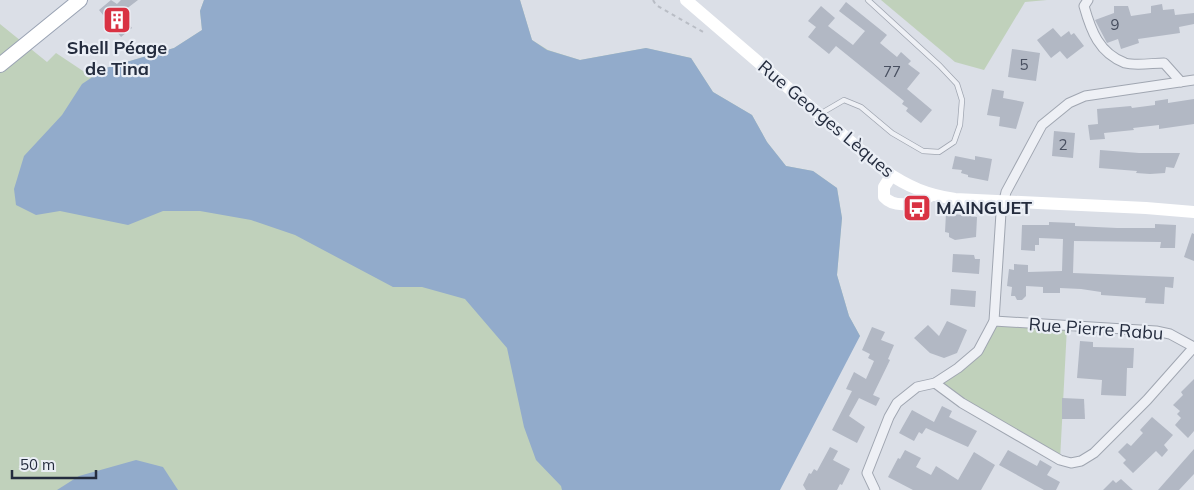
<svg xmlns="http://www.w3.org/2000/svg" width="1194" height="490" viewBox="0 0 1194 490" font-family="Mulish,sans-serif">
<rect width="100%" height="100%" fill="#dbdfe7"/>
<g fill="#c0d1bb">
<path d="M204 0H520L532 40 548 50 580 60 646 48 691 58 713 92 752 115 767 142 786 166 813 171 837 188 842 218 837 275 849 316 860 336 747 490H0V24L47 62 56 53 92 77 106 68 174 48 202 30 200 11Z"/>
<path d="M881 0H1047L1025 2 984 70 955 62Z"/>
<path d="M994 321 1067 327 1060 460 935 383 978 351Z"/>
</g>
<g fill="#92abcb">
<path d="M204 0H520L532 40 547 50 580 60 646 48 691 58 713 92 752 115 767 142 786 166 813 171 837 188 842 218 837 275 849 316 860 336 780 490H562L561 486 536 460 524 427 507 348 465 299 422 287H393L295 235 251 220 200 211H163L128 225 60 211 36 215 16 205 14 189 24 156 62 115 82 84 106 68 174 48 202 30 200 11Z"/>
<path d="M136 460 163 467 178 490H57L79 476Z"/>
</g>
<g fill="#b2b8c4">
<path d="M111 0 117 4 121 0H138L121 13 132 28 121 37 99 10Z"/>
<path d="M846 2 887 35 880 43 897 57 901 52 911 61 908 64 920 73 907 89 932 110 921 123 906 111 908 108 902 104 904 101 836 46 829 54 808 37 816 27 808 21 821 6 835 18 828 26 853 45 865 31 839 11Z"/>
<path d="M1162 4 1163 10 1174 9 1175 15 1194 13V24L1179 27 1180 33 1138 39 1139 43 1121 49 1118 39 1107 43 1095 20 1114 13V6H1128L1131 16 1151 13V6Z"/>
<path d="M1053 28 1061 37 1069 31 1071 35 1074 33 1084 46 1067 59 1060 51 1051 58 1037 40Z"/>
<path d="M1012 49 1040 53 1036 81 1008 77Z"/>
<path d="M992 89 1004 91 1003 98 1024 102 1016 129 999 126 1000 117 987 115Z"/>
<path d="M1168 99V103L1194 99V124L1159 129V125L1133 128 1134 130 1104 133 1105 139 1090 140 1088 125 1098 124 1097 109 1131 106 1132 108 1155 105V101Z"/>
<path d="M1054 131 1075 133 1073 158 1052 156Z"/>
<path d="M1100 150 1139 153H1180L1174 168 1166 167 1165 173 1150 174 1136 173 1137 171 1099 168Z"/>
<path d="M955 156 975 160V156L992 159 988 181 968 177V175L961 173 962 170 952 169Z"/>
<path d="M946 213 977 217 976 237 955 240 949 237V233L945 232Z"/>
<path d="M1049 222 1075 223V226L1117 228H1155V224L1176 225 1175 248H1160L1161 242 1074 241 1073 273 1174 277 1173 288 1165 287 1164 304 1145 303 1146 298 1101 295V292L1081 289 1060 288V293H1043V287L1026 286V296L1022 300H1017L1015 296H1011L1012 287 1007 286 1009 269 1014 270V264L1028 265V272L1062 271 1063 239 1039 238V245H1035V251L1021 250 1022 225H1049Z"/>
<path d="M1192 233 1194 234V261L1184 257Z"/>
<path d="M953 254 974 255 975 259H980L979 274 952 272Z"/>
<path d="M951 289 976 291 975 307 950 305Z"/>
<path d="M947 321 967 330 957 353 944 358 930 353 914 338 928 325 939 336Z"/>
<path d="M872 327 885 332 881 340 894 345 888 359 890 360 873 395 880 398 876 406 859 398 849 416 865 427 857 443 832 430 852 391 846 389 854 372 866 379 874 361 868 358 870 354 862 350Z"/>
<path d="M1080 341 1093 342V347L1134 348 1133 368H1127L1126 396 1101 395 1102 380 1077 378Z"/>
<path d="M1194 379V431L1188 438 1175 425 1181 418 1177 414 1180 411 1173 405 1183 395 1181 392Z"/>
<path d="M1062 398 1084 399 1085 419H1062Z"/>
<path d="M942 406 952 411 949 417 977 431 968 447 926 428 922 434 919 432 914 441 899 433 912 410 934 422Z"/>
<path d="M1152 417 1173 435 1164 445 1168 450 1162 457 1156 451 1133 473 1123 463 1126 460 1118 452 1127 443 1131 446 1143 433 1140 430Z"/>
<path d="M830 447 838 451 833 460 850 469 842 485 840 484 837 490H806L803 485 809 473 811 474 814 469 817 471Z"/>
<path d="M1194 449V474L1179 490H1158Z"/>
<path d="M905 450 921 458 916 467 931 475 936 466 958 480 974 452 995 465 981 490H913L888 477 898 458 900 459Z"/>
<path d="M1008 450 1037 466 1040 460 1052 467 1047 475 1060 482 1056 490H1044L999 465Z"/>
<path d="M1121 479 1133 490H1103L1113 480 1116 483Z"/>
</g>
<g fill="none" stroke-linecap="round" stroke-linejoin="round">
<defs>
<path id="lane" d="M820 114 844 100 861 107 892 133 923 151 939 152 954 142 960 125 962 100 957 84 940 66 868 0"/>
<g id="street">
<path d="M1088 0 1084 6C1091 31 1099 53 1125 63 1136 66 1153 63 1164 63L1181 82"/>
<path d="M994 321 1156 331 1170 334 1194 347"/>
<path d="M935 383 962 403 1060 460 1071 463 1081 461 1094 453 1147 400 1194 347"/>
<path d="M875 490 867 473 889 417 897 403 917 387 935 383 958 368 978 351 994 321 1001 213 1006 192 1042 125 1069 103 1085 96 1194 80"/>
</g>
<path id="primary" d="M0 65 80 0"/>
</defs>
<use href="#lane" stroke="#a0a6b1" stroke-width="6"/>
<use href="#street" stroke="#a0a6b1" stroke-width="11"/>
<use href="#primary" stroke="#99a2b3" stroke-width="16"/>
<path stroke="#b9bdc5" stroke-width="2" stroke-dasharray="4 4" stroke-linecap="butt" d="M653 0 656 5 703 32"/>
<use href="#lane" stroke="#eef0f5" stroke-width="4.5"/>
<use href="#street" stroke="#eef0f5" stroke-width="9"/>
<g stroke="#fff" stroke-width="12">
<path d="M686 0 885 171C908 187 928 195 955 199L1146 208 1194 212"/>
<path d="M891 176 884 187V197C896 210 919 203 932 195"/>
</g>
<use href="#primary" stroke="#fff" stroke-width="14"/>
</g>
<defs>
<symbol id="building-square" viewBox="-11 -11 22 22"><rect x="-9" y="-9" width="18" height="18" rx="4" fill="#d93243" stroke="#eaeef5"/><path d="M-4-6H4V6H1V3H-1V6H-4ZM-2.5-4.3h1.7v1.8h-1.7ZM.8-4.3h1.7v1.8H.8ZM-2.5-1h1.7V.8h-1.7ZM.8-1h1.7V.8H.8Z" fill="#fff"/></symbol>
<symbol id="bus-square" viewBox="-11 -11 22 22"><rect x="-9" y="-9" width="18" height="18" rx="4" fill="#d93243" stroke="#eaeef5"/><path d="M-5-6H5V4H4V6H2V4H-2V6H-4V4H-5ZM-3.5-4V0h7V-4ZM-3.5 1.2v1.5H-2V1.2ZM2 1.2v1.5H3.5V1.2Z" fill="#fff"/></symbol>
</defs>
<g fill-rule="evenodd">
<use href="#building-square" x="101" y="4" width="32" height="32"/>
<use href="#bus-square" x="901" y="192" width="32" height="32"/>
</g>
<g text-anchor="middle" stroke-width="4.5" stroke-linejoin="round" paint-order="stroke">
<g font-size="15" fill="#484f60">
<text x="1115" y="30">9</text>
<text x="1024" y="70">5</text>
<text x="892" y="77">77</text>
<text x="1063" y="150">2</text>
</g>
<g font-size="18" font-weight="bold" fill="#242c3e" stroke="#eaeef5">
<text x="117" y="54">Shell Péage<tspan x="117" dy="21">de Tina</tspan></text>
<text x="936" y="214" text-anchor="start">MAINGUET</text>
</g>
<g font-size="18" fill="#242c3e" stroke="#eaeef5">
<text transform="translate(826 119) rotate(40)" y="6">Rue Georges Lèques</text>
<text transform="translate(1096 329) rotate(4)" y="6">Rue Pierre Rabu</text>
</g>
</g>
<path d="M12 470v8h84v-8" fill="none" stroke="#242c3e" stroke-width="2.5"/>
<text x="20" y="470" font-size="15" fill="#242c3e" stroke="#eaeef5" stroke-width="4" paint-order="stroke">50 m</text>
</svg>
